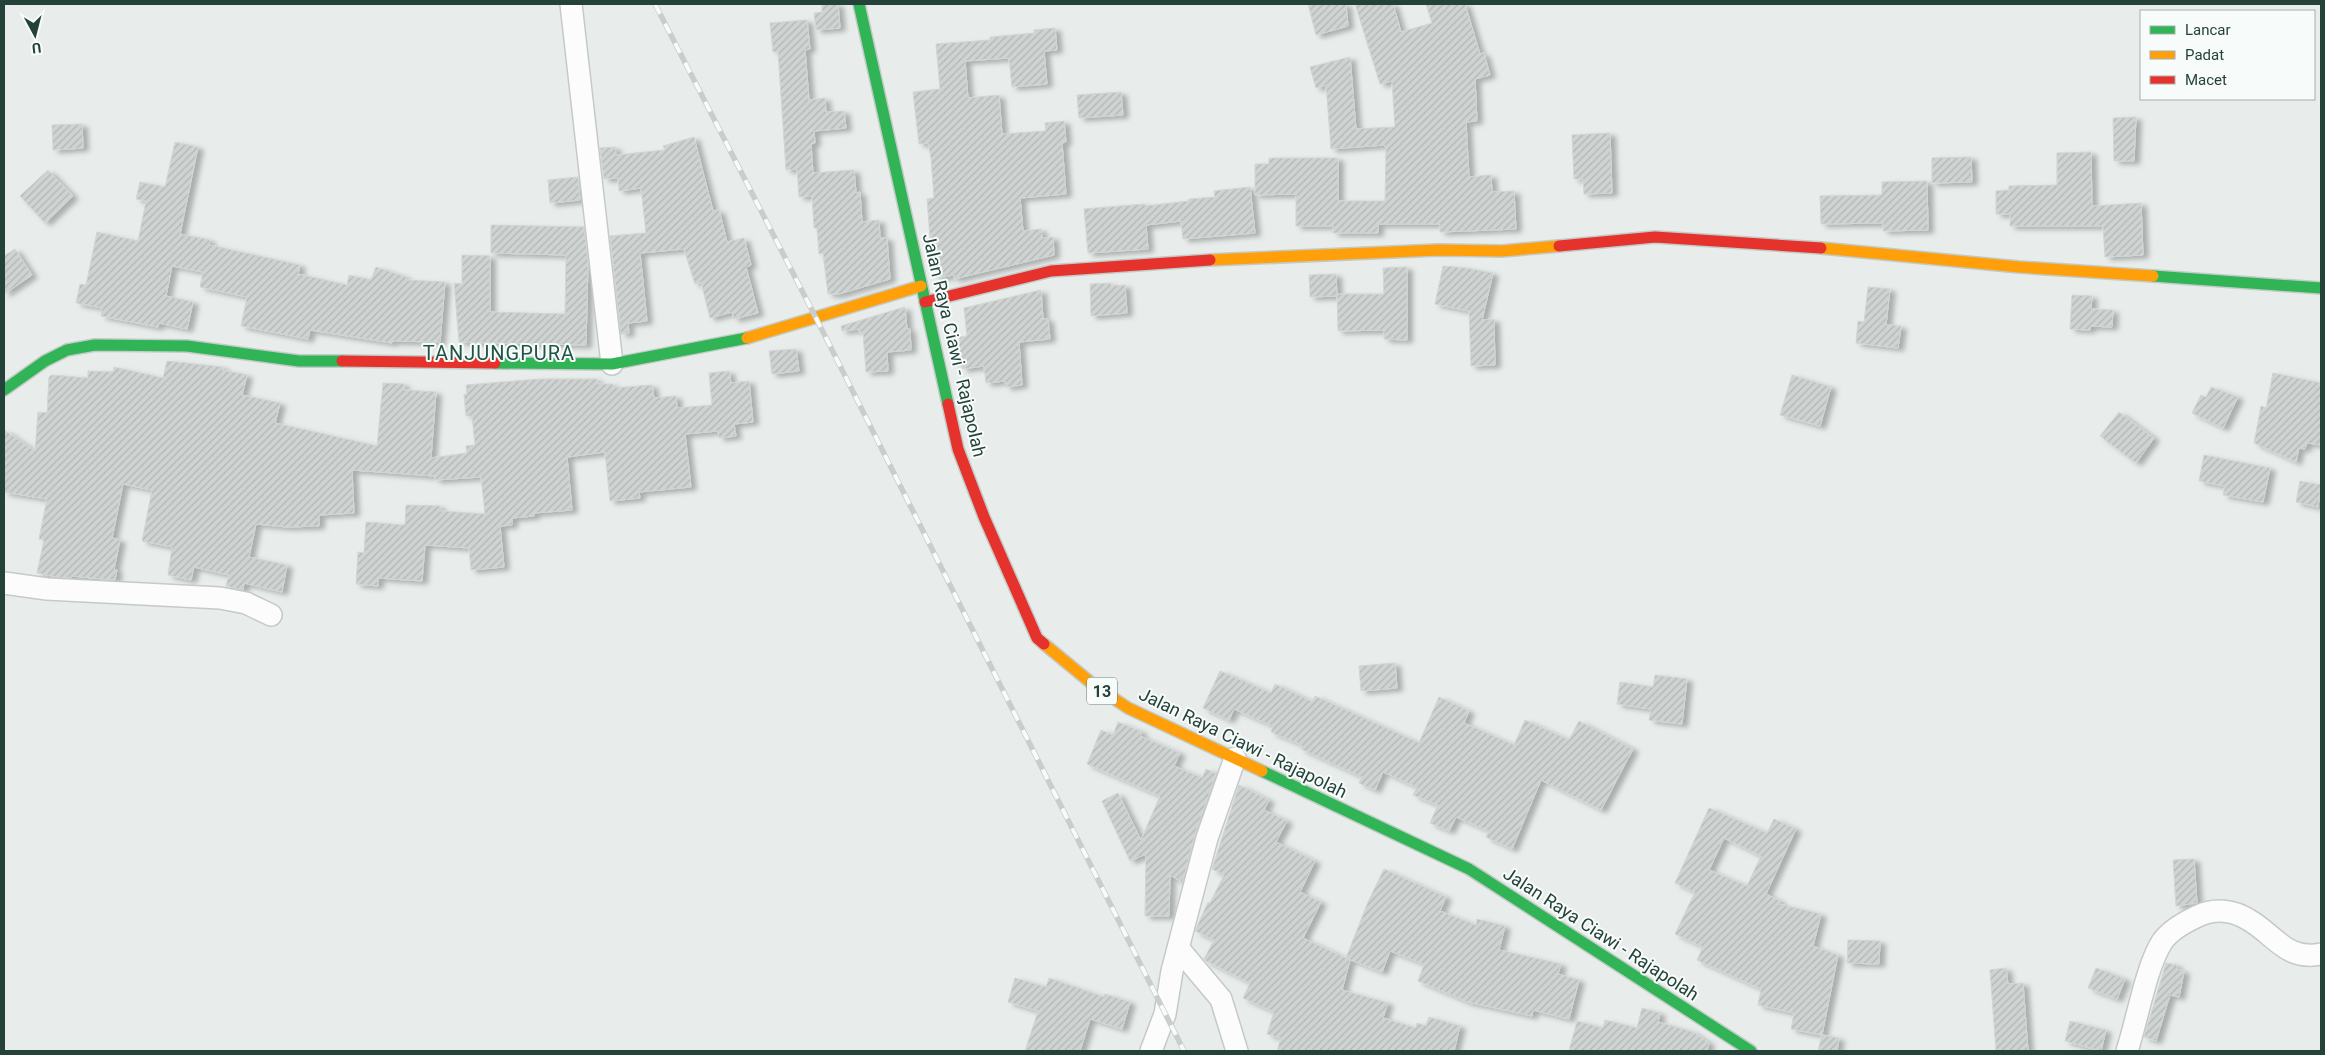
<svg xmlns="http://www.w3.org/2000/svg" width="2325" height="1055" viewBox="0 0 2325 1055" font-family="Roboto,sans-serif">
<defs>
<pattern id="building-hatch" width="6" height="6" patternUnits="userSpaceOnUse" patternTransform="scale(1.25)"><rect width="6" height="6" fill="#cfd4d2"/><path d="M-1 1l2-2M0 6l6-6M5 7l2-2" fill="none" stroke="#b2b7b5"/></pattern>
<filter id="shadow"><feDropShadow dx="5.5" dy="3" stdDeviation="2.5" flood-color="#0004"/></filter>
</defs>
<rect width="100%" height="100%" fill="#e8edeb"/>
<g fill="url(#building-hatch)" stroke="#d1d6d4" fill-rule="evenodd" filter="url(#shadow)">
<path d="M822 4H838L840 28 816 30 814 13 822 12Z"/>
<path d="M1308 4H1346L1348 26 1316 35Z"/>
<path d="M1355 4H1393L1401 32 1432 23 1426 4H1465L1480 54 1484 53 1490 75 1475 79 1477 121 1466 122 1469 177 1491 175 1492 192 1514 191 1516 229 1440 232V224H1378V233H1333V226H1296V194L1255 195V164H1269V158H1338V201H1385L1386 148 1384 145 1331 149 1326 85 1316 88 1310 67 1350 57 1356 129 1395 127 1392 81 1380 84Z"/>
<path d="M807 20 810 49 805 50 809 100 825 98 826 112 844 111 846 128 814 131 815 143 811 144 813 173 854 170 856 193 860 192 862 222 879 220 880 238H887L890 279 839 294H828L823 253 819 254 817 228H814L812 196 799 197 797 169 786 170 778 52H773L770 23Z"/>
<path d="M1055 28 1057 50 1044 51 1047 84 1012 87 1009 58 965 61 968 98 999 95 1002 134 1046 131 1045 123 1064 121 1066 142 1062 143 1066 194 1020 198 1023 231 1041 229 1042 238 1053 237 1054 255 954 279V275L936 278 930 238 927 199 934 198 931 158 928 143 919 144 913 92 940 89 936 44 990 40V37L1035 33 1034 30Z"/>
<path d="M1121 92 1123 115 1079 118 1077 95Z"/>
<path d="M2136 117 2134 161H2114L2113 118Z"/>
<path d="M82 124 83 148 53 150 52 125Z"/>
<path d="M1610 133 1612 193 1584 194 1583 179H1574L1572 135Z"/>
<path d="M694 137 713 211 719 210 727 242 744 238 751 265 746 267 758 313 734 319 732 312 710 318 701 282 695 284 684 249 640 253 647 321 628 323 629 333 621 334 610 236 646 233 641 188 619 191 618 178 604 179 600 148 615 147 616 155 665 150 663 146Z"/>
<path d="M175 142 198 147 180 234 210 240 209 245 300 265 298 274 347 285 349 275 371 280 376 267 406 277 405 280 445 282 440 342 392 341V343L310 330 308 339 241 326 247 297 200 287 203 272 172 266 166 296 193 302 187 329 159 323 158 327 101 316 102 308 76 303 80 284 86 285 97 232 138 241 146 201 136 199 140 182 165 187Z"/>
<path d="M2091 152 2092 206 2141 203 2143 255 2105 257 2103 226H2010V214H1996V191L2009 190V186L2057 185V153Z"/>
<path d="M1971 157 1972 182 1932 183V158Z"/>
<path d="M48 170 73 196 45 223 20 196Z"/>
<path d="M578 177 580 200 550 203 548 180Z"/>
<path d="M1927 181 1928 230 1883 231V223L1821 224 1820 196 1882 195V182Z"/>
<path d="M1250 187 1255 233 1183 239 1181 221 1146 225 1148 249 1088 253 1084 209 1145 204V206L1189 201V199L1215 197 1214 191Z"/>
<path d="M491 225 584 227 588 263 586 345 459 342 454 283 462 284V255L490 256V312L565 314 566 255 491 253Z"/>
<path d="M15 249 32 275 4 294V256Z"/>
<path d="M1443 266 1466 268 1493 273 1482 320 1494 319 1495 365 1471 366 1469 311 1435 304Z"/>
<path d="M1407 267V340L1384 339V330L1338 331 1337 294H1384L1383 268Z"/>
<path d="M1336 274 1337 296 1310 297 1309 275Z"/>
<path d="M1111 283V286L1125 285 1127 313 1091 316 1090 284Z"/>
<path d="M1868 287 1890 289 1886 325 1901 326 1898 348 1856 343 1858 321 1864 322Z"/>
<path d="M1041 290 1043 319H1048L1050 339 1019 342 1022 385 1006 387 1005 381 986 383 984 366 962 369V362L955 363 952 344 960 343 959 337 967 336 964 308Z"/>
<path d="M2072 295 2092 296 2091 309 2113 310 2112 327 2090 326V330L2070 329Z"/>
<path d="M905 307 907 329H910L911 350 887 352 888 371 866 372 863 332H859L858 329 842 331 841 326Z"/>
<path d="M796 349 799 371 772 374 769 351Z"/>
<path d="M167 361 223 367 222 370 247 375 242 395 280 403 275 423 377 446 383 383 404 384V390L436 392 431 458 467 453 466 446 475 445 472 416H466L464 394 467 395 466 385 540 379H597V384H613V388L652 385 654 398 676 396 677 408 712 405 709 373 729 371 731 383 749 381 753 422 734 424 736 436 719 438 718 431 685 434 691 487 639 492 640 498 610 501 605 452 567 457 572 510 534 513V516L512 518V525L500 526 504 567 471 570 469 548 425 545 422 581 378 578V586L356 584 358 552 364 553 366 522 405 525 406 505 440 506V511L485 514 481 477 435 480V476L352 470 354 513 319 515V526L287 527 256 524 249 557 287 565 282 592 244 583 243 590 226 586 229 575 194 567 191 580 168 575 172 547 142 541 152 490 123 484 112 538 120 540 114 569 117 570 115 580 71 576V578L57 577 37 573 44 540 39 539 47 499 4 492V430L35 451 38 412 47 413 49 377 52 375 88 378V371L113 372 114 367 163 378Z"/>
<path d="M2273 373 2321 383V445L2307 443 2305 449 2299 448 2296 462 2254 443 2261 406 2266 408Z"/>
<path d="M1792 375 1831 387 1820 426 1780 415Z"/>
<path d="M2211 387 2238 397 2223 428 2192 413 2201 395 2206 397Z"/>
<path d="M2119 412 2154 438 2136 463 2100 436Z"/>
<path d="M2204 455 2270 468 2263 502 2223 495 2225 486 2199 481Z"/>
<path d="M2300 481 2321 485 2318 507 2296 502Z"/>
<path d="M1395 663 1397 688 1361 691 1359 666Z"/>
<path d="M1220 671 1271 693 1275 684 1313 702 1315 696 1419 743 1439 697 1469 711 1464 723 1514 745 1525 720 1569 740 1579 721 1633 749 1601 810 1541 780 1512 849 1486 837 1489 831 1456 817 1449 831 1430 823 1438 805 1413 795 1417 787 1383 772 1375 790 1359 783 1362 777 1301 749 1302 745 1271 732 1273 726 1234 709 1229 720 1203 708Z"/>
<path d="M1655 675 1687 679 1682 724 1649 720 1651 709 1617 704 1620 682 1653 687Z"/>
<path d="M1118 722 1142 732 1140 736 1180 753 1174 766 1202 778 1206 769 1216 774 1195 834 1183 880 1182 882 1170 875 1169 916H1145L1146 854 1130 861 1102 801 1118 793 1141 840 1160 796 1087 764 1101 730 1113 735Z"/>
<path d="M1239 785 1269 800 1264 810 1287 821 1276 842 1315 861 1300 892 1321 902 1303 938 1350 960 1342 990 1388 1003 1383 1018 1416 1028 1417 1023 1426 1026 1429 1017 1460 1026 1454 1051H1277L1281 1038 1267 1034 1274 1012 1243 998 1250 983 1206 961 1204 959 1214 940 1195 931 1208 902 1210 903 1224 875 1212 869Z"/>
<path d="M1709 808 1767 833 1774 819 1796 829 1766 894 1780 901 1779 904 1821 914 1813 946 1838 955 1822 1035 1839 1038 1837 1051H1818L1822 1035 1791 1029 1794 1013 1758 1005 1761 989 1697 960 1703 947 1675 934 1695 892 1675 883ZM1724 838 1761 856 1747 886 1709 870Z"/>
<path d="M2194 859 2197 903 2176 906 2173 860Z"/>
<path d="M1384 869 1446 897 1440 911 1476 925 1477 919 1505 926 1499 950 1561 964 1558 974 1579 980 1569 1019 1533 1010 1532 1016 1468 1002 1418 981 1424 964 1390 951 1382 972 1346 958 1368 902Z"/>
<path d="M1848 940 1880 941 1879 964 1847 963Z"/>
<path d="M2166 963 2177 965 2176 969 2184 971 2179 997 2170 995 2156 1041 2144 1037Z"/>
<path d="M2006 968 2008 984 2023 983 2028 1051H1996L1990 970Z"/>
<path d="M2096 968 2125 979 2117 999 2088 988Z"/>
<path d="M1015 978 1046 987 1049 978 1104 997 1105 994 1130 1002 1122 1029 1090 1019 1080 1051H1025L1038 1011 1008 1002Z"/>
<path d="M1642 1008 1660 1013 1658 1022 1693 1032 1709 1043 1707 1051H1569L1577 1021 1603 1028 1605 1020 1637 1028Z"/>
<path d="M2070 1021 2106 1030 2101 1051 2065 1041Z"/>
</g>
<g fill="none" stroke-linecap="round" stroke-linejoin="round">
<defs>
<g id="street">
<path d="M571 4 612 364"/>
<path d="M4 583 47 589 220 598 246 603 271 615"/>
<path d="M1179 949 1221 999 1237 1051"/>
<path d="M1151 1051 1165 1014 1172 971 1207 838 1235 758"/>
<path d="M2127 1051C2137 1021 2146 967 2162 942 2170 930 2185 922 2198 916 2215 908 2233 910 2249 920 2275 935 2286 961 2321 954"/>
</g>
<g id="fast">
<path d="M859 4 948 404"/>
<path d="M2153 276 2321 288"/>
<path d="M495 363 612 364 747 338"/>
<path d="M4 390 45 361 67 350 95 345 187 346 299 361H342"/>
<path d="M1262 771 1469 869 1751 1051"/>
</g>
<g id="slow">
<path d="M1821 248 2019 267 2153 276"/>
<path d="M1210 260 1438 250 1502 251 1559 246"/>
<path d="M747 338 921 286"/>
<path d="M1044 644 1095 686 1128 708 1262 771"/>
</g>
<g id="jam">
<path d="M1559 246 1655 237 1821 248"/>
<path d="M925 302 1051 271 1210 260"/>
<path d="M342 361 495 363"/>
<path d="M948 404 958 449 984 517 1037 638 1044 644"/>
</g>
</defs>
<use href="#street" stroke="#c5cac8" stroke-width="24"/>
<use href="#fast" stroke="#c3cbc8" stroke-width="14"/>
<use href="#slow" stroke="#c3cbc8" stroke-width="14"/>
<use href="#jam" stroke="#c3cbc8" stroke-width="14"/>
<use href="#street" stroke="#fcfcfc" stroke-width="21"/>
<use href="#fast" stroke="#30b455" stroke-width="11"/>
<use href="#slow" stroke="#ff9f0a" stroke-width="11"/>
<use href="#jam" stroke="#e5322d" stroke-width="11"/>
<defs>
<path id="rail" d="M655 4 816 318 1184 1051"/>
</defs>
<use href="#rail" stroke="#c9cdcc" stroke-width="5.5"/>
<use href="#rail" stroke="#f7fbf9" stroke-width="4" stroke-dasharray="11" stroke-linecap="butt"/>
</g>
<g text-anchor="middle" stroke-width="4" stroke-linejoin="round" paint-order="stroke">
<rect fill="#f7fbf9" stroke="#637a73" stroke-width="1" x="1087" y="677.5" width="30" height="27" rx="4"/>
<g font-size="16" font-weight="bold" fill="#24423a">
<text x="1102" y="697">13</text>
</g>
<g font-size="18" fill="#24423a" stroke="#f7fbf9">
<text transform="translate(954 345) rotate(77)" y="6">Jalan Raya Ciawi - Rajapolah</text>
<text transform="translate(1243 743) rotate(26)" y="6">Jalan Raya Ciawi - Rajapolah</text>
<text transform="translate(1601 934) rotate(33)" y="6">Jalan Raya Ciawi - Rajapolah</text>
</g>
<g font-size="20" letter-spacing="1" fill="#1f5548" stroke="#f7fbf9">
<text x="499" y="360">TANJUNGPURA</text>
</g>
</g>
<rect width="2325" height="1055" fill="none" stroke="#24423a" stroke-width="10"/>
<rect x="2140" y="10" width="175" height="90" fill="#f7fbf9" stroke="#a3b1ad"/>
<rect x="2150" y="26" width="25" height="8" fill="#30b455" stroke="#a3b1ad"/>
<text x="2185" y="35" font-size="15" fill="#24423a">Lancar</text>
<rect x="2150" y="51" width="25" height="8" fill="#ff9f0a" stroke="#a3b1ad"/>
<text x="2185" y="60" font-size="15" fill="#24423a">Padat</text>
<rect x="2150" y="76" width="25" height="8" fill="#e5322d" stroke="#a3b1ad"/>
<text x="2185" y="85" font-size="15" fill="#24423a">Macet</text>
<g transform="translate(35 35) rotate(173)" stroke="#f7fbf9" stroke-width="4" paint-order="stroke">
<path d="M0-4L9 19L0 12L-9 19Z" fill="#24423a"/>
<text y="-8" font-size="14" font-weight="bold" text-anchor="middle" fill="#24423a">U</text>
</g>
</svg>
